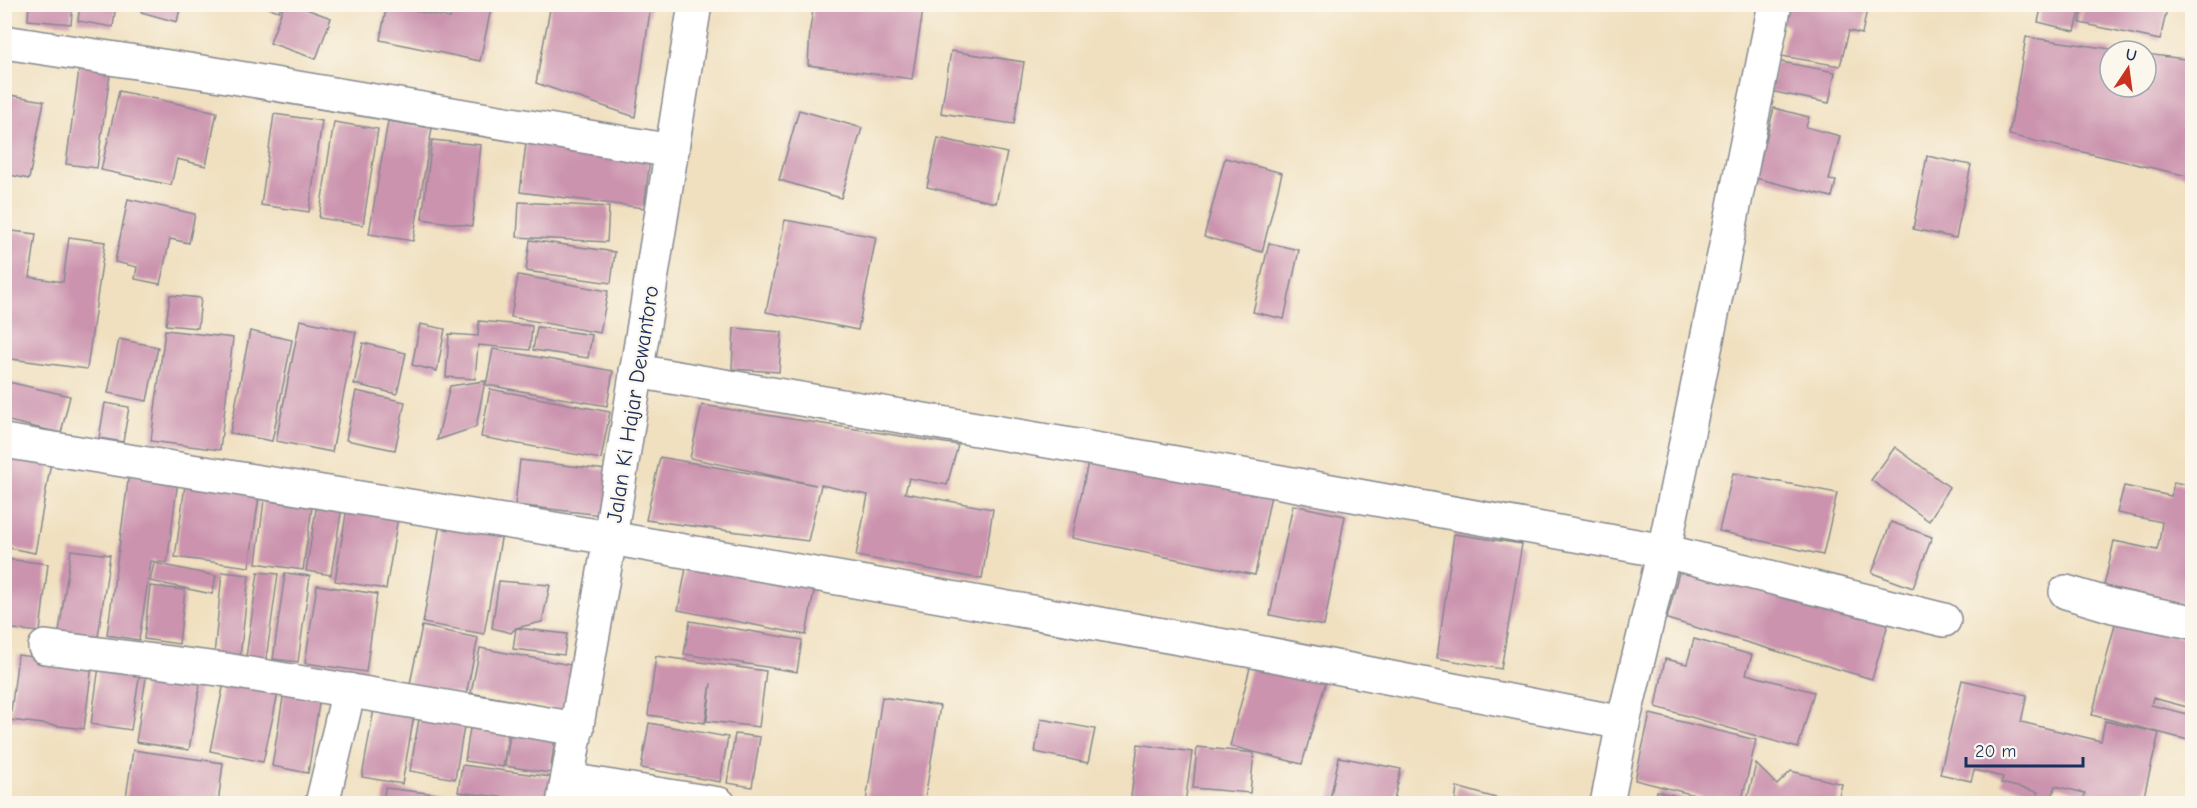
<svg xmlns="http://www.w3.org/2000/svg" width="2197" height="808" viewBox="0 0 2197 808" font-family="'Comic Neue',sans-serif">
<rect width="100%" height="100%" fill="#fbf7ec"/>
<filter id="ink" filterUnits="userSpaceOnUse"><feTurbulence type="fractalNoise" baseFrequency=".0167" numOctaves="2"/><feDisplacementMap in="SourceGraphic" scale="12" xChannelSelector="R" yChannelSelector="G"/><feConvolveMatrix kernelMatrix="1 2 1 2 8 2 1 2 1" color-interpolation-filters="sRGB"/></filter>
<filter id="wash" filterUnits="userSpaceOnUse"><feTurbulence type="fractalNoise" baseFrequency=".008" numOctaves="4" result="noise"/><feDisplacementMap in="SourceGraphic" scale="24" xChannelSelector="R" yChannelSelector="G"/><feGaussianBlur stdDeviation="1.35" result="paint"/><feColorMatrix in="noise" values="0 0 0 0 0 0 0 0 0 0 0 0 0 0 0 0 0 1.4 0 .05"/><feComposite in="paint" operator="in"/></filter>
<g filter="url(#wash)">
<rect width="100%" height="100%" fill="#f0e0c0"/>
<g id="blocks">
<g fill="#cb93ae">
<path d="M29 4H73L71 24 28 20Z"/>
<path d="M80 4H116L113 27 78 21Z"/>
<path d="M143 4H181L177 22 141 12Z"/>
<path d="M255 4H281L279 11Z"/>
<path d="M284 4H292L331 18 316 59 270 43Z"/>
<path d="M387 4H417L416 11 450 18 452 4H492L480 61 380 40Z"/>
<path d="M551 4H651L635 117 536 83Z"/>
<path d="M814 4H924L912 79 808 65 810 29Z"/>
<path d="M1782 4H1868L1862 34 1849 31 1840 66 1781 56 1788 25 1778 23Z"/>
<path d="M2042 4H2082L2075 31 2038 22Z"/>
<path d="M2083 4H2168L2160 40 2080 23Z"/>
<path d="M2026 37 2118 50 2110 51V87H2146V54L2192 60V177L2009 135Z"/>
<path d="M951 51 1024 62 1014 124 941 113Z"/>
<path d="M1776 61 1835 72 1829 103 1770 91Z"/>
<path d="M80 63 111 67 97 168 66 164Z"/>
<path d="M119 91 217 112 206 166 177 159 171 185 101 170Z"/>
<path d="M5 94 44 101 29 179 5 174Z"/>
<path d="M1774 108 1809 117 1806 127 1840 136 1829 180 1836 181 1832 197 1747 176 1756 138 1766 140Z"/>
<path d="M799 110 862 128 841 198 779 180Z"/>
<path d="M274 114 322 121 309 212 261 205Z"/>
<path d="M388 121 432 128 413 241 369 234Z"/>
<path d="M334 122 378 129 363 225 319 218Z"/>
<path d="M527 135 651 150 644 208 520 192Z"/>
<path d="M938 138 1007 153 996 203 927 187Z"/>
<path d="M432 140 481 145 472 226 422 219Z"/>
<path d="M1927 156 1971 165 1956 238 1913 229Z"/>
<path d="M1225 158 1282 173 1262 252 1204 237Z"/>
<path d="M128 199 195 214 189 243 170 239 160 284 135 279 137 267 115 262Z"/>
<path d="M519 202 609 207 607 242 517 237Z"/>
<path d="M785 220 876 237 858 330 766 312Z"/>
<path d="M4 230 36 234 30 277 63 282 69 237 105 242 87 369 4 358Z"/>
<path d="M530 240 615 252 611 283 526 271Z"/>
<path d="M1269 243 1299 250 1284 319 1253 312Z"/>
<path d="M518 275 608 291 600 333 511 317Z"/>
<path d="M170 295 201 298 198 328 166 325Z"/>
<path d="M300 320 356 332 332 452 276 441Z"/>
<path d="M479 321 532 326 530 350 478 345 475 379 446 377 449 334 478 336Z"/>
<path d="M420 324 445 329 437 371 412 365Z"/>
<path d="M537 327 592 335 588 358 533 350Z"/>
<path d="M734 328 782 332 779 372 732 369Z"/>
<path d="M165 330 233 338 220 450 151 441Z"/>
<path d="M250 331 292 340 272 441 230 433Z"/>
<path d="M119 339 158 347 147 401 108 393Z"/>
<path d="M363 343 406 353 397 394 354 384Z"/>
<path d="M493 349 613 371 607 406 486 385Z"/>
<path d="M4 381 70 396 61 433 4 420Z"/>
<path d="M485 381 476 427 437 440 450 386Z"/>
<path d="M490 389 610 412 601 459 481 437Z"/>
<path d="M356 391 405 402 395 450 346 440Z"/>
<path d="M105 403 129 407 123 442 99 438Z"/>
<path d="M702 405 958 445 947 485 909 478 905 493 993 509 982 579 856 556 868 495 821 485 808 541 646 520 660 457 816 485 690 458Z"/>
<path d="M1895 447 1949 487 1929 521 1871 480Z"/>
<path d="M1090 453 1272 490 1255 575 1072 538Z"/>
<path d="M4 454 51 462 35 553 4 547Z"/>
<path d="M520 460 615 471 610 516 515 505Z"/>
<path d="M1733 473 1837 493 1823 555 1719 531Z"/>
<path d="M129 474 178 480 167 563 151 561 139 640 107 635Z"/>
<path d="M186 478 260 489 249 567 175 557Z"/>
<path d="M2174 482 2192 486V582L2188 604 2104 586 2114 541 2157 550 2159 542 2162 522 2117 513 2124 486 2171 496Z"/>
<path d="M318 497 343 501 331 575 306 571Z"/>
<path d="M264 500 312 507 303 570 256 563Z"/>
<path d="M348 502 399 511 386 589 335 581Z"/>
<path d="M1293 505 1345 516 1324 626 1270 615Z"/>
<path d="M442 512 504 522 484 634 423 623Z"/>
<path d="M1891 522 1932 537 1913 588 1872 573Z"/>
<path d="M1454 534 1522 544 1501 669 1437 658Z"/>
<path d="M71 550 110 555 98 637 59 632Z"/>
<path d="M6 559 48 564 40 632 4 628Z"/>
<path d="M154 563 216 576 212 594 150 581Z"/>
<path d="M687 563 815 586 806 635 678 610Z"/>
<path d="M1681 564 1890 617 1872 679 1667 619Z"/>
<path d="M222 572 249 575 240 658 214 656Z"/>
<path d="M258 572 278 574 266 660 246 657Z"/>
<path d="M285 573 310 576 298 662 273 659Z"/>
<path d="M499 581 550 585 542 622 516 628 511 633 492 628Z"/>
<path d="M317 585 377 594 366 672 305 663Z"/>
<path d="M150 586 185 590 179 644 144 639Z"/>
<path d="M2116 620 2192 640V686L2187 707 2153 698 2151 705 2192 715 2188 740 2092 715Z"/>
<path d="M690 621 802 640 797 672 684 654Z"/>
<path d="M422 626 478 638 466 695 410 684Z"/>
<path d="M516 628 567 634 564 655 513 649Z"/>
<path d="M1694 639 1752 655 1746 674 1814 692 1798 748 1656 707 1665 659 1687 664Z"/>
<path d="M480 648 576 666 568 711 471 693Z"/>
<path d="M18 655 92 665 84 729 10 720Z"/>
<path d="M656 656 766 671 759 727 707 721 711 683 705 723 648 715Z"/>
<path d="M1253 656 1326 681 1302 764 1230 746Z"/>
<path d="M100 659 141 665 131 730 91 724Z"/>
<path d="M148 665 202 673 189 750 136 742Z"/>
<path d="M225 678 279 689 263 762 210 751Z"/>
<path d="M1962 680 2027 695 2021 722 2101 741 2105 721 2159 733 2142 804H2083L2085 793 2055 786 2051 804H2036L2038 792 2001 783 2003 777 1974 770 1971 781 1940 774Z"/>
<path d="M284 691 320 697 308 773 272 766Z"/>
<path d="M882 697 940 706 924 804H878L866 802Z"/>
<path d="M375 703 415 710 402 784 362 777Z"/>
<path d="M420 713 465 721 455 779 410 771Z"/>
<path d="M1650 714 1756 740 1741 804H1730L1635 780Z"/>
<path d="M472 715 510 721 503 767 465 761Z"/>
<path d="M1041 719 1095 729 1088 763 1035 752Z"/>
<path d="M512 723 556 730 550 773 505 766Z"/>
<path d="M649 723 728 737 720 782 641 768Z"/>
<path d="M735 734 760 737 752 787 727 783Z"/>
<path d="M1138 744 1192 752 1185 804H1130Z"/>
<path d="M1197 747 1254 753 1250 793 1193 788Z"/>
<path d="M133 750 223 763 218 804H166L126 798Z"/>
<path d="M1339 757 1401 769 1393 804H1329Z"/>
<path d="M1756 764 1777 785 1791 771 1842 784 1837 804H1746Z"/>
<path d="M462 765 558 778 554 804 458 792Z"/>
<path d="M1457 787 1514 803V804H1455Z"/>
<path d="M385 788 453 796 452 804H383Z"/>
<path d="M1657 791 1704 803V804H1654Z"/>
<path d="M459 797 487 802V804H458Z"/>
</g>
</g>
</g>
<g filter="url(#ink)">
<use href="#blocks" fill-opacity="0" stroke="#86888f" stroke-width="1.5"/>
<g fill="none" stroke-linecap="round" stroke-linejoin="round">
<defs>
<g id="street">
<path d="M4 42 215 74 672 151"/>
<path d="M636 371 1159 460 1664 551 1944 620"/>
<path d="M4 441 610 538 1253 651 1623 723"/>
<path d="M2066 592 2113 606 2192 622"/>
<path d="M45 647 226 670 577 729"/>
<path d="M568 780 719 804"/>
<path d="M322 804 349 690"/>
<path d="M563 804 610 538 695 4"/>
<path d="M1607 804 1623 723 1664 551 1775 4"/>
</g>
</defs>
<use href="#street" stroke="#86888f" stroke-width="36"/>
<use href="#street" stroke="#fff" stroke-width="33"/>
</g>
</g>
<g text-anchor="middle" stroke-width="4.5" stroke-linejoin="round" paint-order="stroke">
<g font-size="22" fill="#1b2f5e" stroke="#fbf7ec">
<text transform="translate(632 404) rotate(-81)" y="8">Jalan Ki Hajar Dewantoro</text>
</g>
</g>
<rect width="2197" height="808" fill="none" stroke="#fbf7ec" stroke-width="24"/>
<g transform="translate(2128 69) rotate(13)"><circle r="28" fill="#fbf7ec" stroke="#a1a7b3" stroke-width="1.5"/>
<path d="M0-4.5L10 22L0 15L-10 22Z" fill="#c8321e"/>
<text y="-9" font-size="16" font-weight="bold" text-anchor="middle" fill="#1b2f5e">U</text>
</g>
<path d="M1966 757v9h117v-9" fill="none" stroke="#1b2f5e" stroke-width="3"/>
<text x="1975" y="757" font-size="18" fill="#1b2f5e" stroke="#fbf7ec" stroke-width="4.5" paint-order="stroke">20 m</text>
</svg>
